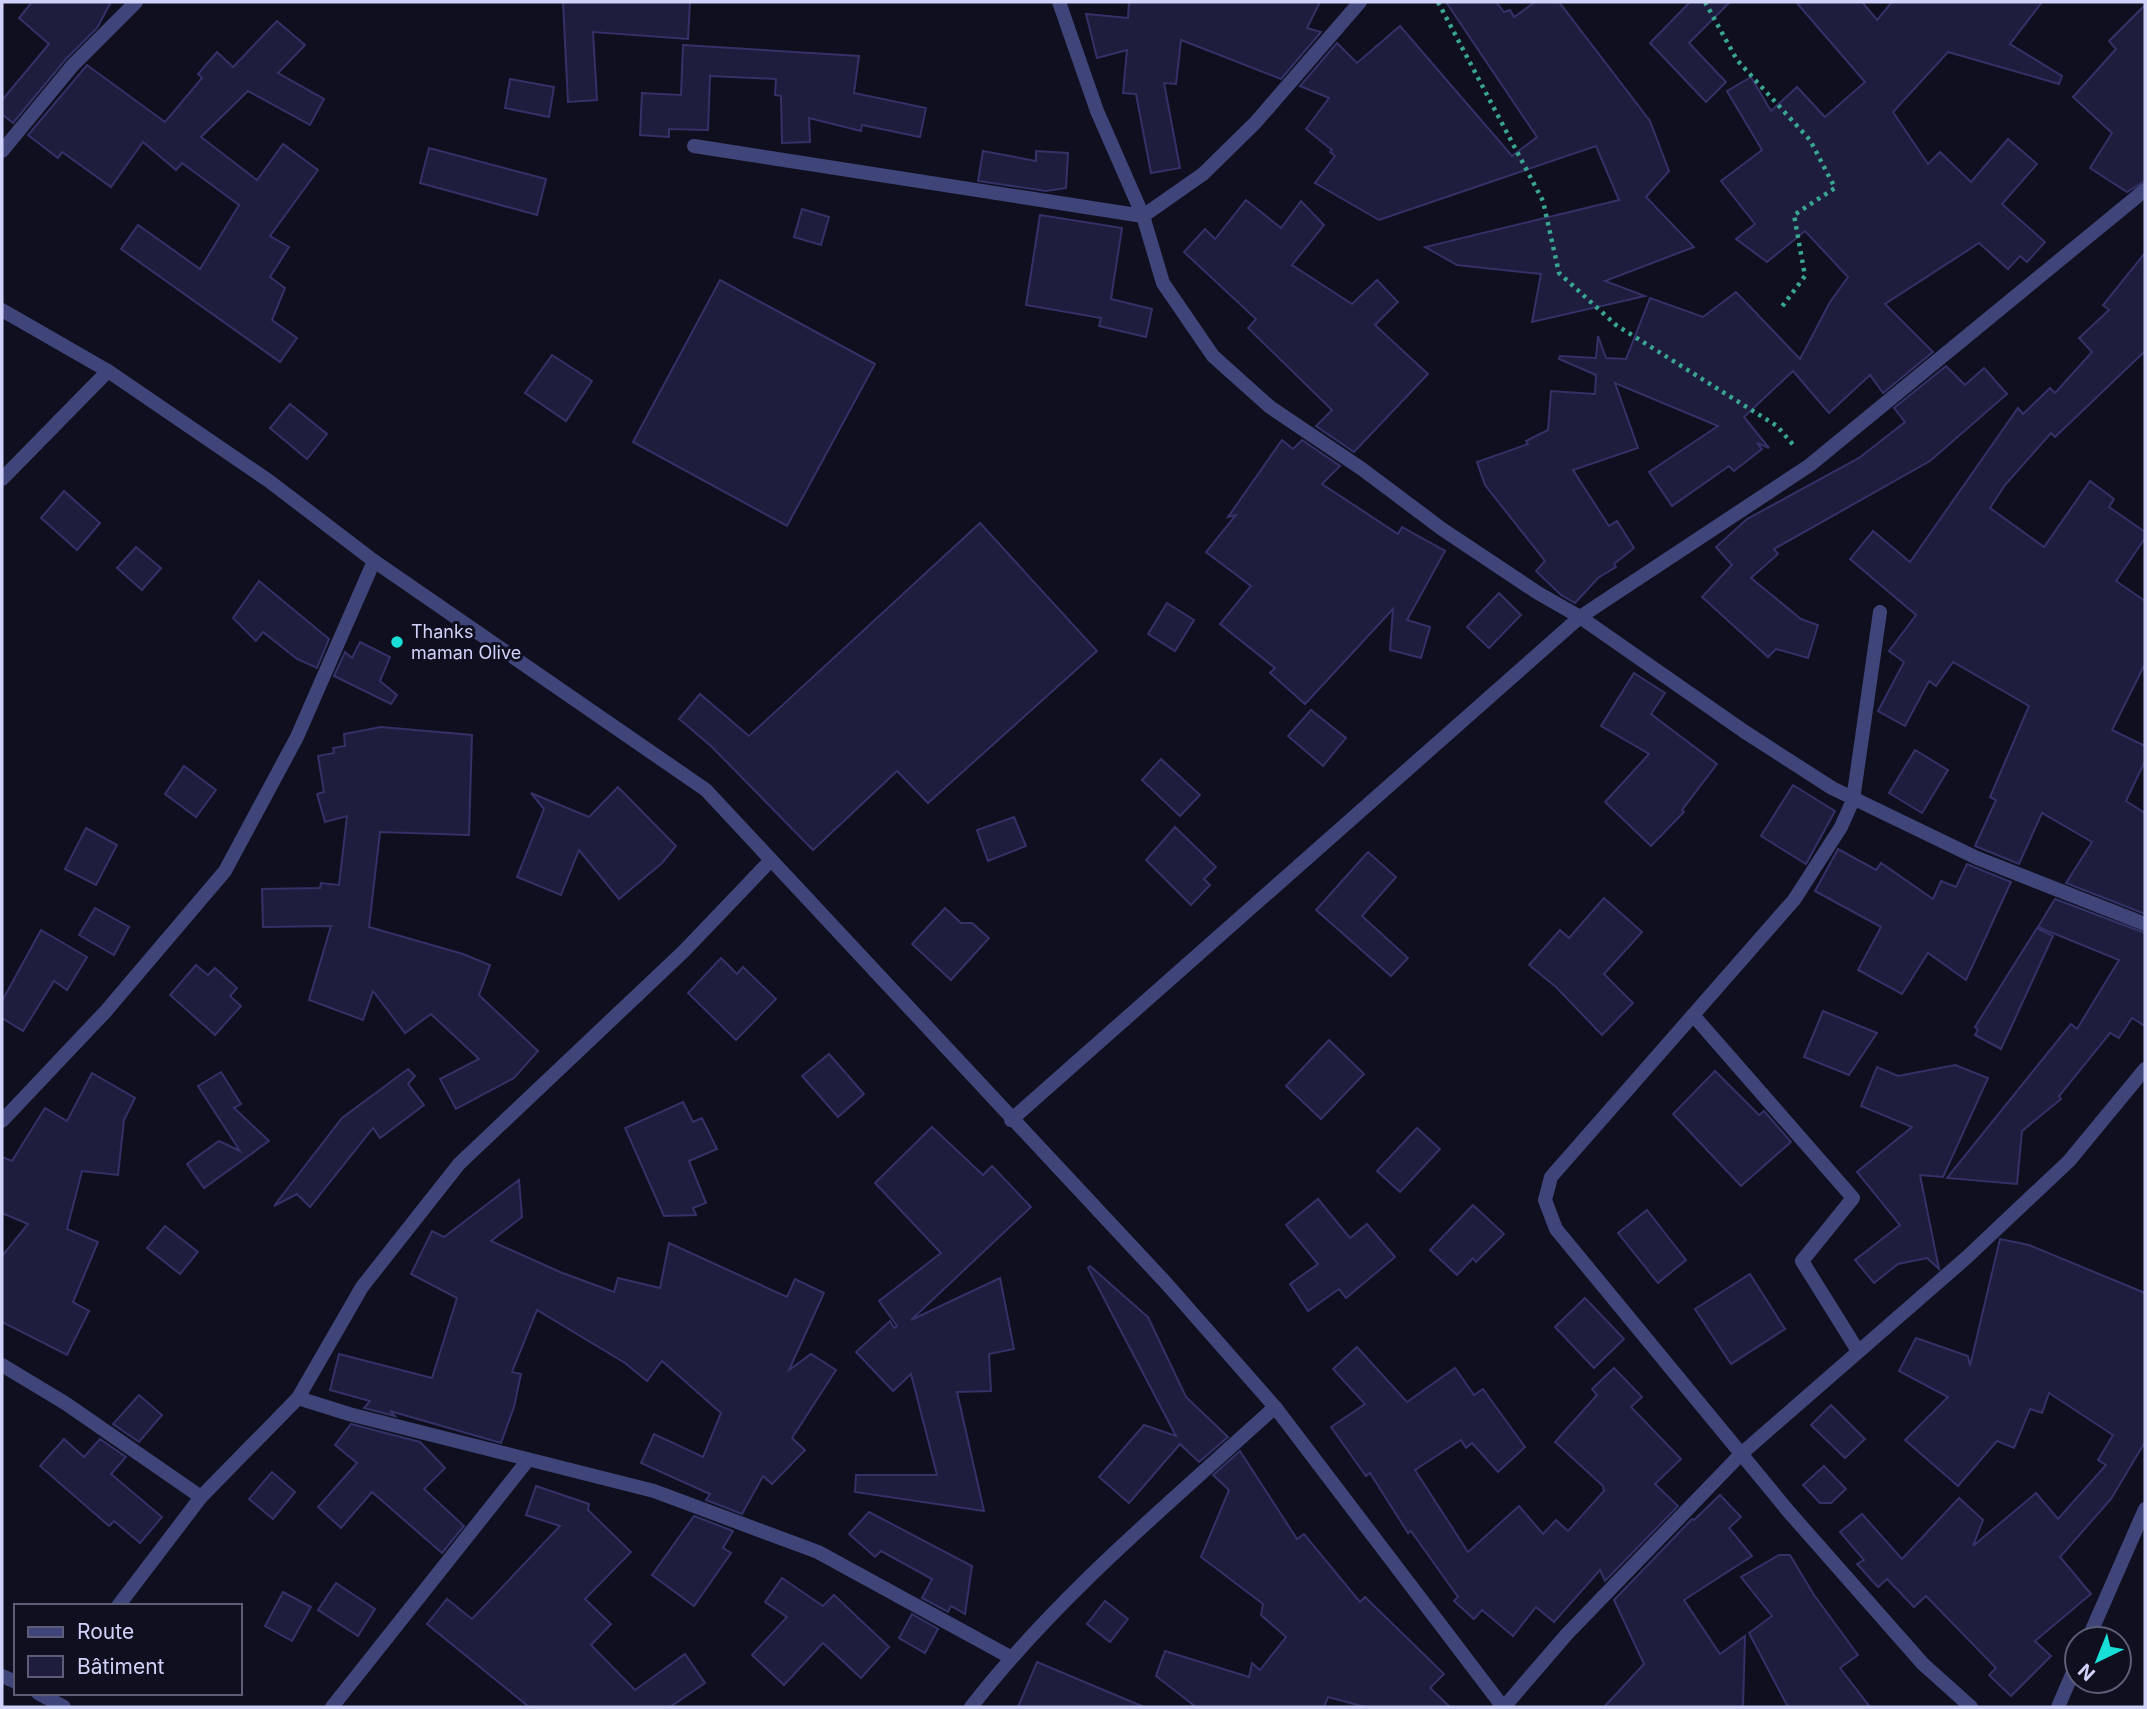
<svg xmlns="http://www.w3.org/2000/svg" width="2147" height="1709" viewBox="0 0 2147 1709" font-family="Inter,sans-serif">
<rect width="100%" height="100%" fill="#0f0f1f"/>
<g fill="#1f1d3e" stroke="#343167" stroke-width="2">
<path d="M32 2H111L97 28 66 59 13 123 2 114V100L49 44 19 18Z"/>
<path d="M563 2H690L688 39 593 32 597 100 568 102Z"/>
<path d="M1129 2H1320L1307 28 1321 32 1281 79 1181 40 1176 84 1164 83 1180 168 1151 173 1136 94 1123 93 1127 50 1097 58 1086 14 1128 18Z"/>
<path d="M1446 2H1496L1504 12 1510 10 1514 17 1535 2H1559L1650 121 1669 171 1646 197 1694 247 1605 281 1645 296 1532 322 1541 274 1457 265 1425 247 1619 200 1596 146 1379 220 1315 183 1335 156 1330 152 1332 150 1306 129 1329 98 1300 86 1337 43 1357 63 1400 26 1512 156 1537 137Z"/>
<path d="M1690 2H1730L1689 43 1726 82 1706 102 1650 43Z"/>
<path d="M1796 2H1862L1877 20 1892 2H2042L2010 44 2062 76 2059 84 1948 52 1893 112 1928 164 1940 152 1971 182 2008 139 2037 164 2002 204 2045 242 2027 262 2020 256 2008 269 1979 243 1885 304 1933 352 1883 393 1870 375 1829 413 1793 371 1744 417 1769 448 1757 443 1762 449 1734 471 1729 466 1672 506 1649 472 1718 426 1615 383 1638 448 1573 470 1609 526 1617 521 1634 548 1614 564 1616 567 1598 578 1575 603 1561 595 1536 571 1545 561 1485 485 1477 462 1528 444 1526 441 1548 430 1551 391 1595 394 1596 375 1559 359 1560 356 1596 358 1598 336 1606 358 1626 359 1650 298 1703 317 1736 292 1800 359 1830 302 1848 277 1805 231 1767 262 1736 239 1755 224 1721 181 1762 150 1727 91 1751 77 1771 111 1797 87 1825 117 1865 82Z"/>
<path d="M2145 5V181L2127 192 2090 168 2112 133 2073 97 2116 49 2109 41Z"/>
<path d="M277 21 305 45 278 73 324 99 310 125 248 91 201 137 257 180 283 144 318 170 270 236 289 247 270 277 285 288 272 320 297 338 280 362 121 249 138 225 200 269 239 205 182 163 176 170 143 142 111 187 62 152 58 158 28 135 87 65 165 122 202 78 198 74 217 52 233 67Z"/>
<path d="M683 45 859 56 854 93 926 108 920 137 862 125 861 131 809 118 810 142 782 143 781 96 775 95 776 79 710 76 708 130 669 129V137L640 135 642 93 681 95Z"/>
<path d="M510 79 554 87 549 117 505 108Z"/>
<path d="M429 148 546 179 537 215 420 183Z"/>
<path d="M983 151 1036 161V151L1068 153 1066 188 1046 191 978 181Z"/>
<path d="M1246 200 1281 228 1301 201 1324 225 1292 265 1352 304 1377 280 1398 302 1375 325 1428 374 1354 452 1316 426 1332 410 1248 328 1256 319 1184 252 1205 229 1215 239Z"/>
<path d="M802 209 829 217 821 245 794 237Z"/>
<path d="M1040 215 1122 228 1111 299 1152 309 1146 337 1099 326 1101 318 1026 305Z"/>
<path d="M2145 253V351L2055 437 2051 433 2005 485 1990 508 2044 547 2090 481 2114 499 2109 507 2145 532V538L2116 581 2145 601V664L2112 730 2145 746V761L2126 801 2145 813V914L2066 883 2092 842 2042 813 2019 864 1975 846 1996 800 1990 797 2029 706 1953 662 1936 686 1929 681 1905 726 1878 711 1904 662 1889 651 1916 615 1850 559 1873 531 1910 562 2018 408 2023 414 2050 388 2055 393 2092 352 2079 338 2109 310 2103 305Z"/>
<path d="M720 280 875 364 787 526 633 442Z"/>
<path d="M552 355 592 381 566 421 525 393Z"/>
<path d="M1946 366 1965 385 1984 368 2007 394 1930 461 1774 549 1778 554 1751 578 1801 619 1818 625 1808 658 1776 649 1768 657 1702 597 1732 565 1716 547 1747 519 1859 458 1905 422 1894 408Z"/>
<path d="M290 404 327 434 307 459 270 428Z"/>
<path d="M1282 440 1293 449 1302 440 1340 466 1322 484 1398 534 1402 527 1445 551 1407 620 1430 627 1421 658 1390 650 1393 609 1305 704 1270 673 1275 668 1220 624 1251 586 1206 552 1236 515 1228 517Z"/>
<path d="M64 491 100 523 77 550 41 518Z"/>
<path d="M980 523 1097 651 928 803 897 771 813 850 711 746 679 719 700 694 749 736Z"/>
<path d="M136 547 161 568 142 590 117 568Z"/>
<path d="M259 581 329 639 317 668 297 659 263 632 256 641 233 618Z"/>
<path d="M1499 593 1521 615 1489 648 1467 627Z"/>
<path d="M1167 603 1194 620 1175 651 1148 634Z"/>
<path d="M360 642 390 657 380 681 397 695 391 704 334 676 345 652 352 658Z"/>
<path d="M1634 673 1665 693 1651 714 1717 764 1682 810 1684 812 1651 846 1605 802 1649 754 1601 726Z"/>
<path d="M1311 710 1346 738 1323 766 1288 736Z"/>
<path d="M381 727 472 735 469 835 380 832 369 927 463 954 490 965 479 995 538 1051 514 1078 456 1109 440 1079 479 1059 431 1014 405 1033 373 991 363 1020 309 1000 331 926 263 927 262 889 320 888 321 883 339 885 347 816 325 822 317 794 324 792 318 756 334 753 333 748 345 746 344 734Z"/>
<path d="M1915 750 1948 770 1922 813 1889 793Z"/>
<path d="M1161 759 1200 795 1180 816 1142 780Z"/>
<path d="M184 766 216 790 196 817 165 794Z"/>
<path d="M1793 785 1835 811 1806 864 1761 836Z"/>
<path d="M618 787 676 846 662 863 619 899 579 850 561 895 517 877 544 809 531 793 589 817Z"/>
<path d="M1014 817 1026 846 988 861 977 830Z"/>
<path d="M1175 827 1216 867 1204 879 1210 885 1191 905 1146 860Z"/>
<path d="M86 828 117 845 96 885 65 869Z"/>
<path d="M1838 849 1876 870 1881 863 1933 899 1941 881 1956 887 1967 864 2011 882 1966 980 1928 953 1902 994 1858 970 1881 927 1815 891Z"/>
<path d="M1368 852 1396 877 1362 916 1408 958 1391 976 1316 910Z"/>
<path d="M1604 898 1642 932 1604 974 1633 1003 1602 1035 1556 987 1529 965 1560 930 1569 938Z"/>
<path d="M2055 899 2145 933V1026L2132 1018 2119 1038 2110 1033 2059 1096 2061 1099 2022 1131 2017 1184 1947 1178 2071 1024 2077 1029 2119 960 2038 927Z"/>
<path d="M95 908 129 927 114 955 79 935Z"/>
<path d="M945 908 961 923H972L989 938 951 980 912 944Z"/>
<path d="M2037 928 2053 936 2001 1049 1975 1035 1978 1030 1975 1027Z"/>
<path d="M41 930 87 957 67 990 54 981 23 1031 2 1018V1001Z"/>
<path d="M721 958 737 974 743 967 776 999 736 1040 688 993Z"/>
<path d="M196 965 208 975 215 968 237 988 230 996 241 1006 215 1035 170 995Z"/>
<path d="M1823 1011 1877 1033 1849 1075 1804 1057Z"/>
<path d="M1329 1040 1364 1074 1321 1119 1286 1086Z"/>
<path d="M829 1054 864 1094 838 1117 802 1076Z"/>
<path d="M1955 1065 1988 1078 1943 1177 1920 1175 1939 1269 1927 1258 1898 1264 1874 1283 1855 1260 1900 1225 1857 1172 1912 1127 1861 1106 1877 1067 1898 1076Z"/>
<path d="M408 1069 415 1076 408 1084 424 1105 380 1138 373 1128 310 1207 297 1194 274 1206 342 1118Z"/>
<path d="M1715 1071 1759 1115 1764 1111 1791 1142 1741 1186 1673 1114Z"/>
<path d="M221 1072 241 1104 234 1108 269 1141 204 1188 187 1164 219 1141 240 1151 198 1086Z"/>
<path d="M92 1073 135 1098 124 1120 118 1175 82 1171 67 1229 98 1242 73 1302 89 1311 67 1355 2 1322V1256L28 1224 2 1213V1157L12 1161 45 1108 67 1121Z"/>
<path d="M683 1102 693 1122 702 1118 717 1149 689 1161 706 1203 693 1208 696 1215 664 1216 625 1128Z"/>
<path d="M932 1127 983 1175 992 1166 1031 1207 911 1320 1000 1278 1014 1349 989 1354 991 1391 957 1392 984 1511 855 1492 856 1475H937L911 1374 893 1391 856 1352 890 1321 894 1328 897 1326 879 1301 941 1253 875 1183Z"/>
<path d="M1417 1128 1440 1149 1400 1192 1377 1171Z"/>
<path d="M519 1180 522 1217 491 1241 560 1272 614 1292 618 1278 660 1288 669 1243 787 1297 795 1279 824 1293 789 1370 811 1354 836 1370 792 1438 805 1450 772 1484 763 1476 742 1514 706 1500 710 1494 641 1463 654 1434 703 1457 721 1413 662 1361 647 1381 625 1363 537 1310 512 1372 521 1374 514 1407 501 1443 390 1411 395 1416 364 1408 370 1401 330 1390 339 1354 432 1378 457 1298 411 1274 432 1231 444 1237Z"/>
<path d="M1318 1199 1350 1238 1367 1224 1395 1257 1346 1298 1339 1289 1308 1311 1290 1284 1318 1264 1286 1225Z"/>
<path d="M1473 1205 1504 1234 1476 1262 1473 1258 1457 1275 1430 1250Z"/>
<path d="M1647 1210 1686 1260 1658 1283 1618 1233Z"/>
<path d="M165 1226 198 1252 180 1274 147 1248Z"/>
<path d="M2000 1239 2029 1245 2145 1293V1442L2111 1499 2060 1557 2091 1594 2035 1641 2051 1656 2011 1696 1989 1675 1996 1668 1926 1596 1914 1607 1887 1579 1878 1587 1857 1564 1864 1560 1840 1532 1862 1514 1902 1559 1959 1498 1983 1520 1973 1546 2036 1493 2058 1519 2106 1465 2098 1460 2113 1435 2049 1393 2042 1413 2030 1409 2014 1448 1997 1441 1958 1486 1905 1440 1948 1397 1899 1371 1916 1338 1968 1356 1970 1366Z"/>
<path d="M1090 1266 1148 1317 1186 1397 1228 1437 1199 1462 1180 1444 1129 1503 1099 1477 1144 1425 1176 1436 1088 1268Z"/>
<path d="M1750 1274 1785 1329 1731 1364 1695 1309Z"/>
<path d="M1585 1298 1624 1339 1594 1368 1555 1327Z"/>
<path d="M1357 1347 1407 1402 1455 1368 1474 1395 1483 1389 1525 1447 1498 1472 1472 1443 1466 1448 1461 1440 1415 1470 1468 1552 1519 1506 1543 1534 1556 1520 1568 1531 1604 1491 1603 1486 1555 1442 1597 1395 1592 1389 1614 1368 1642 1397 1631 1407 1681 1459 1655 1484 1678 1506 1605 1581 1600 1570 1554 1622 1536 1607 1513 1636 1482 1610 1474 1619 1454 1601 1458 1597 1411 1531 1408 1533 1370 1473 1366 1476 1331 1427 1365 1404 1333 1369Z"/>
<path d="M139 1395 162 1415 139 1442 113 1424Z"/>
<path d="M1831 1405 1865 1439 1845 1458 1811 1425Z"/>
<path d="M351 1424 420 1442 445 1468 424 1489 464 1526 442 1553 372 1492 341 1528 318 1507 357 1463 335 1445Z"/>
<path d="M64 1439 84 1457 100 1439 126 1457 111 1474 162 1517 140 1543 114 1521 109 1526 40 1466Z"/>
<path d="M1240 1451 1297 1539 1304 1534 1360 1602 1365 1597 1444 1674 1430 1688 1450 1707H1365L1328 1697 1324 1707H1196L1156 1676 1165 1651 1249 1677 1252 1663 1260 1670 1286 1637 1261 1615 1263 1604 1201 1557 1229 1490 1213 1475Z"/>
<path d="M1824 1466 1846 1489 1831 1503H1820L1803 1485Z"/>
<path d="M272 1472 295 1492 273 1519 249 1499Z"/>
<path d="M536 1486 589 1504 588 1510 631 1552 585 1599 611 1624 591 1645 635 1690 685 1654 705 1683 670 1707H529L427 1624 447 1599 472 1619 560 1526 526 1515Z"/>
<path d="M1720 1495 1741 1517 1729 1528 1752 1556 1684 1600 1720 1654 1745 1636 1743 1707H1604L1644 1664 1614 1600 1692 1519 1694 1520Z"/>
<path d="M869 1512 972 1566 965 1614 951 1606 948 1612 922 1598 932 1579 881 1551 875 1557 849 1534Z"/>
<path d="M694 1516 733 1531 723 1548 731 1553 694 1606 652 1575Z"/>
<path d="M1779 1555H1790L1814 1595 1858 1655 1840 1668 1870 1707H1788L1749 1633 1772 1616 1741 1577Z"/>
<path d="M782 1578 823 1606 834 1595 889 1647 861 1678 823 1643 784 1685 752 1655 787 1617 765 1602Z"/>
<path d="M336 1583 375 1609 358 1636 318 1610Z"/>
<path d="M283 1592 311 1607 292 1641 265 1626Z"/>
<path d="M1105 1601 1128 1619 1110 1642 1087 1624Z"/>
<path d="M912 1614 938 1629 925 1653 899 1638Z"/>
<path d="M1037 1662 1144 1707H1018Z"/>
</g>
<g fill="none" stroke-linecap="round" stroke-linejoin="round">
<g stroke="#3aa590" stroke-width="4.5" stroke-dasharray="3.5 5" stroke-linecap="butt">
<path d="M1438 2 1543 201 1559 273 1616 325 1777 426 1795 447"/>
<path d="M1705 2 1737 60 1810 140 1835 188 1794 215 1805 276 1781 308"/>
</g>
<g stroke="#3f4579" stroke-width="14">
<path d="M694 146 1143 216"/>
<path d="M1693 1015 1853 1198 1802 1261 1858 1351"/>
</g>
<g stroke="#3f4579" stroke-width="14">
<path d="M1059 2 1097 111 1143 216 1163 283 1213 356 1270 407 1362 469 1442 529 1538 593 1580 617 1745 732 1832 788 1977 858 2145 924"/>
<path d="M2 151 73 65 136 2"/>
<path d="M1143 216 1203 174 1255 123 1360 2"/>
<path d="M2 310 108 371 269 481 374 561 706 790 1166 1283 1275 1407 1503 1707"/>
<path d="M2 479 108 371"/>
<path d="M1880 612 1853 800 1841 827 1794 900 1551 1177 1545 1200 1556 1229 1789 1512 1923 1664 1971 1707"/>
<path d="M1011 1120 1580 617 1810 465 2145 190"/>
<path d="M2 1121 106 1011 225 871 297 737 374 561"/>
<path d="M2 1365 65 1403 201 1497"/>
<path d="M298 1398 349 1414 654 1491 818 1552 1010 1657"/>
<path d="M118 1606 201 1497 298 1398 362 1287 459 1164 684 951 771 860"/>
<path d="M2088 1639 2145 1509"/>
<path d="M2 1676 16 1682"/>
<path d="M38 1693 64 1707"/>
<path d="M332 1707 528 1460"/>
<path d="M971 1707C1058 1595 1171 1502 1275 1407"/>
<path d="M1504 1707 1567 1634 1741 1454 1966 1258 2069 1161 2145 1069"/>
<path d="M2058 1707 2077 1663"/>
</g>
</g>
<circle fill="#18e0d8" stroke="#0f0f1f" stroke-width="2.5" cx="397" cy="642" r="7"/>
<g text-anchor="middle" stroke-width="6" stroke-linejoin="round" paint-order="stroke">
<g font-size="18" fill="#d1d2fa" stroke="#0f0f1f" text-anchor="start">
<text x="411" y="638">Thanks<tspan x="411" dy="21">maman Olive</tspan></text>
</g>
</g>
<rect width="2147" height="1709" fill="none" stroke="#d1d2fa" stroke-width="7"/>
<rect x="14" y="1604" width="228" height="91" fill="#0f0f1f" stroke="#5d5d77" stroke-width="2"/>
<rect x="28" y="1627" width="35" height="10" fill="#3f4579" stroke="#5d5d77" stroke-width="2"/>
<text x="77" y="1639" font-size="21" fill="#d1d2fa">Route</text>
<rect x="28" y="1656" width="35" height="21" fill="#1f1d3e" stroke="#5d5d77" stroke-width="2"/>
<text x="77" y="1674" font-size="21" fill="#d1d2fa">Bâtiment</text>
<g transform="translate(2098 1660) rotate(223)"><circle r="33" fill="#0f0f1f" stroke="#5d5d77" stroke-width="2"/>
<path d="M0-5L12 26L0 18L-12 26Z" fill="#18e0d8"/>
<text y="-10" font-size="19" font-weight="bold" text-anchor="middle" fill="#d1d2fa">N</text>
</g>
</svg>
